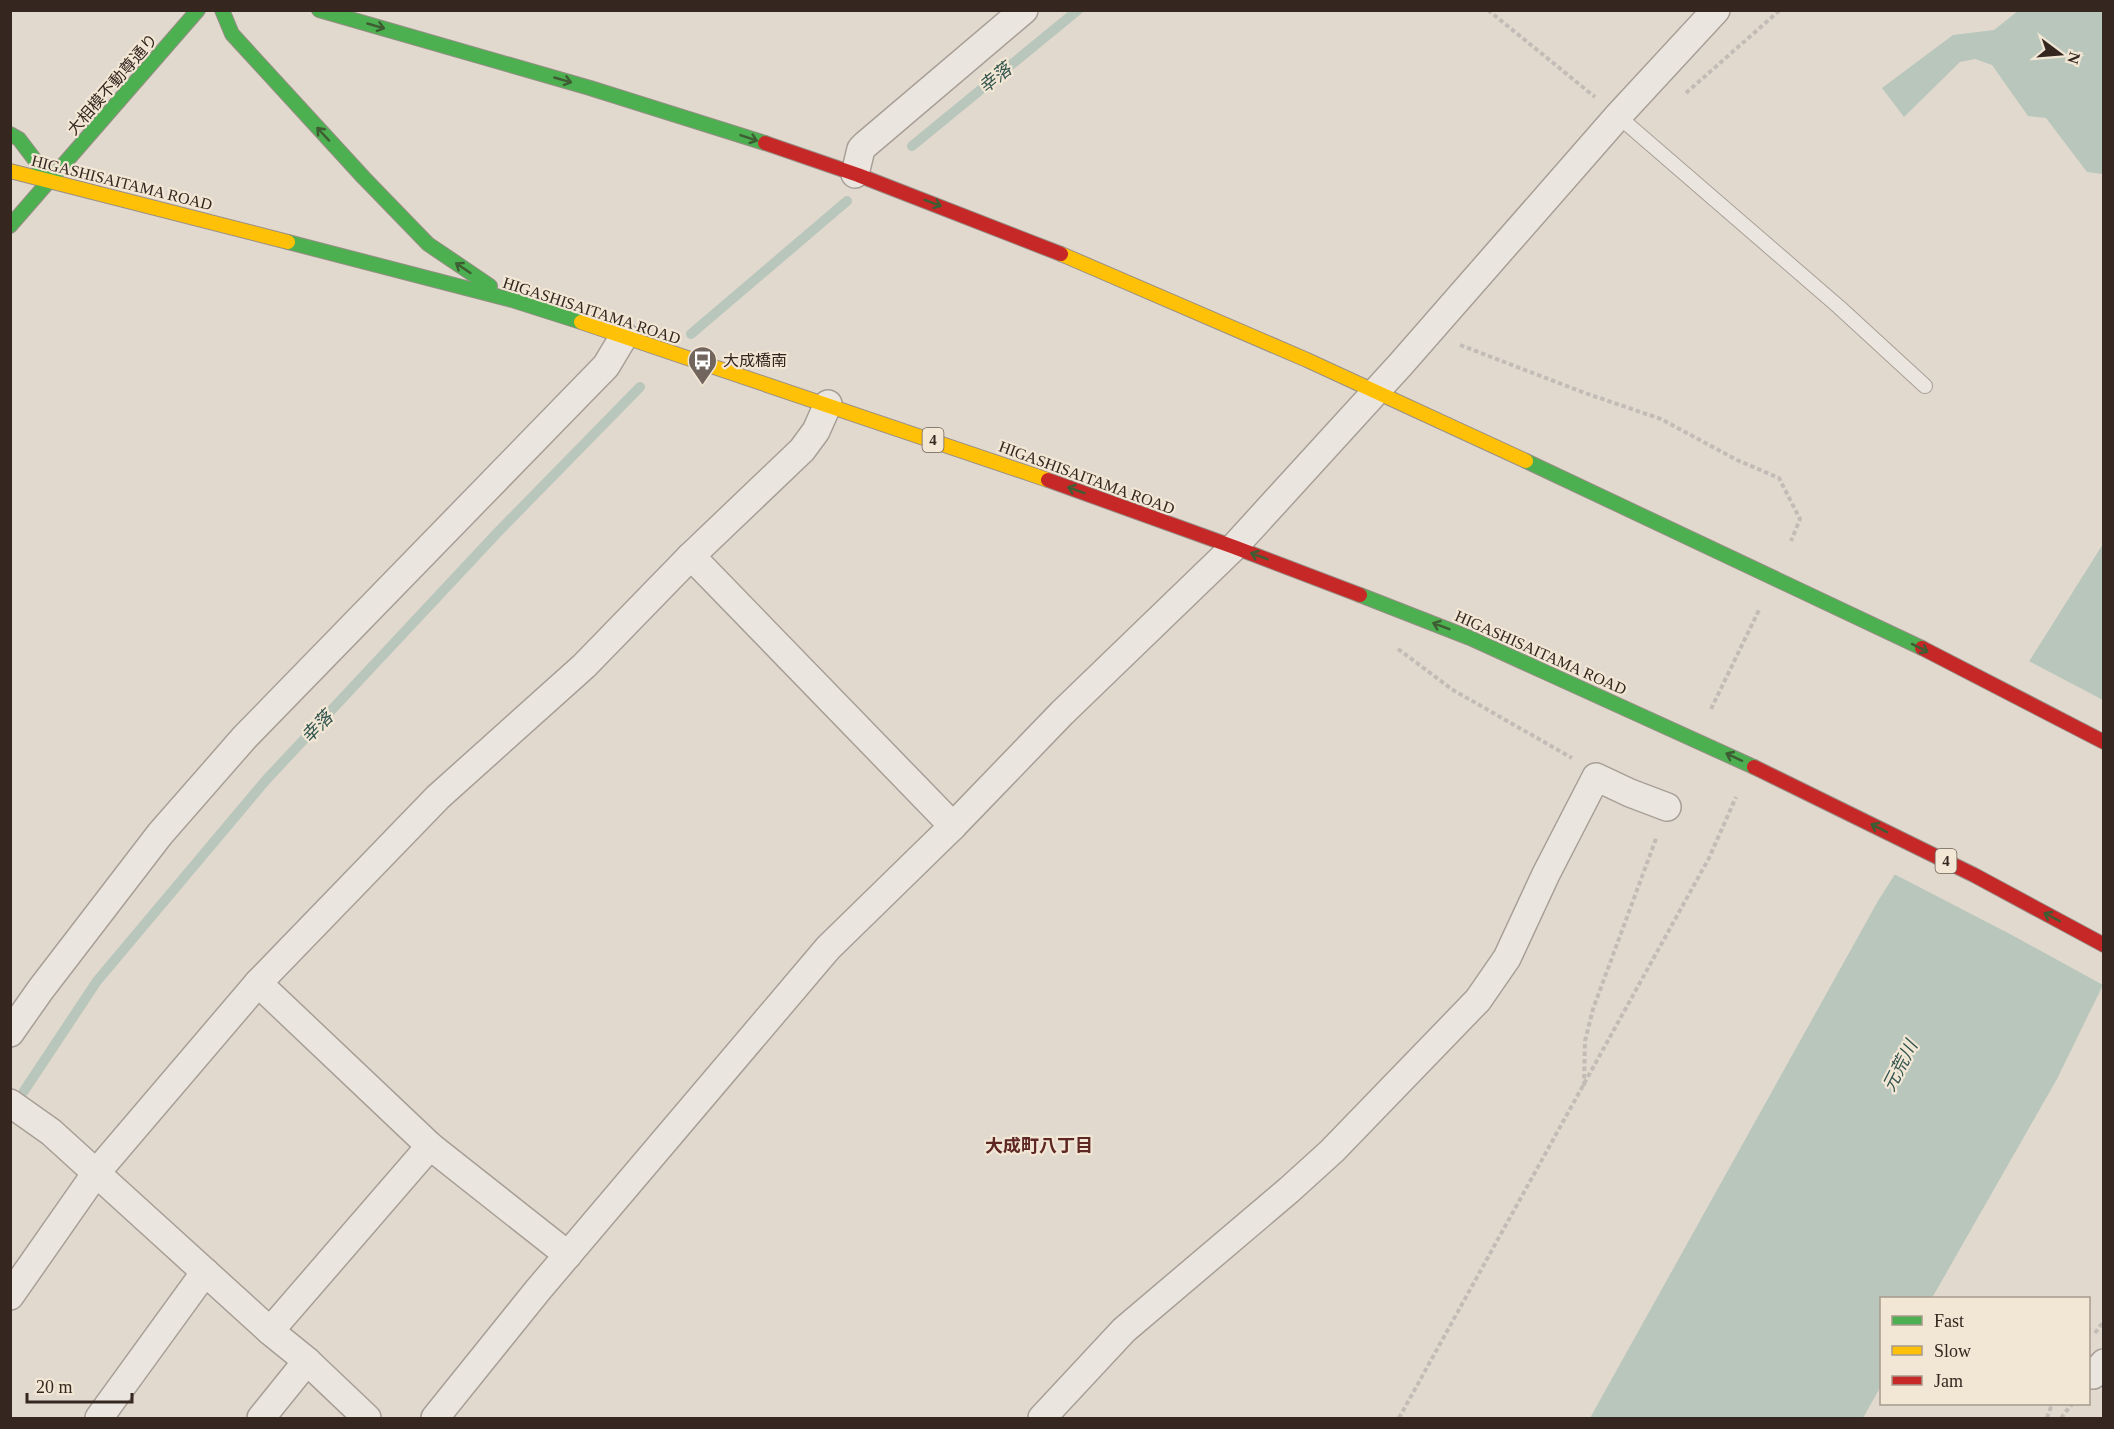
<svg xmlns="http://www.w3.org/2000/svg" width="2114" height="1429" viewBox="0 0 2114 1429" font-family="'Times New Roman','Noto Sans JP',serif">
<rect width="100%" height="100%" fill="#e2d9ce"/>
<g fill="#b9c6bc">
<path d="M2018 11H2103V174L2087 172 2046 118 2028 116 1992 65 1975 59 1960 62 1904 117 1882 88 1953 35 1994 30Z"/>
<path d="M2103 544V985L2057 1079 1932 1298H1882L1881 1386 1863 1418H1590L1878 901Z"/>
</g>
<path fill="#e2d9ce" d="M2027 660 2103 700V985L2010 934 1892 873Z"/>
<g fill="none" stroke-linecap="round" stroke-linejoin="round">
<g stroke="#b9c6bc" stroke-width="10">
<path d="M912 146 1078 10"/>
<path d="M691 334 847 201"/>
<path d="M24 1091 97 981 266 780 498 532 640 387"/>
</g>
<defs>
<path id="lane" d="M1618 116 1839 307 1925 386"/>
<g id="street">
<path d="M855 174 861 149 865 145 1024 10"/>
<path d="M691 556 953 826"/>
<path d="M258 983 430 1146 568 1255"/>
<path d="M10 1033 41 989 160 834 244 738 606 366 624 336"/>
<path d="M10 1103 51 1132 270 1331 307 1361 367 1418"/>
<path d="M10 1296 96 1173 258 983 438 797 584 666 691 556 802 450 816 431 828 404"/>
<path d="M270 1331 430 1146"/>
<path d="M2093 1375 2104 1363"/>
<path d="M99 1418 205 1272"/>
<path d="M261 1418 307 1361"/>
<path d="M435 1418 538 1290 828 948 953 826 1062 713 1234 547 1401 364 1618 116 1716 10"/>
<path d="M1042 1418 1124 1330 1289 1190 1332 1151 1478 1000 1507 958 1546 874 1596 777 1630 793 1667 807"/>
</g>
<g id="fast">
<path d="M222 10 232 34 364 178 428 244 490 286"/>
<path d="M319 10 590 88 765 143"/>
<path d="M10 134 19 139 50 180"/>
<path d="M10 226 198 10"/>
<path d="M288 242 512 300 581 322"/>
<path d="M1526 461 1922 648"/>
<path d="M1360 595 1470 638 1754 767"/>
</g>
<g id="slow">
<path d="M10 171 288 242"/>
<path d="M1061 254 1307 360 1526 461"/>
<path d="M581 322 1048 480"/>
</g>
<g id="jam">
<path d="M765 143 858 175 1061 254"/>
<path d="M1048 480 1234 547 1360 595"/>
<path d="M1922 648 2104 742"/>
<path d="M1754 767 1974 875 2104 945"/>
</g>
</defs>
<use href="#lane" stroke="#a79f97" stroke-width="16"/>
<use href="#street" stroke="#a79f97" stroke-width="30"/>
<use href="#fast" stroke="#978e86" stroke-width="16"/>
<use href="#slow" stroke="#978e86" stroke-width="16"/>
<use href="#jam" stroke="#978e86" stroke-width="16"/>
<g stroke="#c3bcb6" stroke-width="4" stroke-dasharray="4.5 3" stroke-linecap="butt">
<path d="M1488 10 1595 97"/>
<path d="M1686 93 1780 10"/>
<path d="M1460 345 1585 393 1661 419 1737 460 1779 478 1800 519 1791 541"/>
<path d="M1398 649 1453 690 1572 758"/>
<path d="M1711 709 1760 608"/>
<path d="M1584 1086 1585 1041 1593 1009 1657 836"/>
<path d="M2095 1333 2104 1321"/>
<path d="M1399 1418 1709 858 1736 797"/>
<path d="M2047 1418 2052 1404"/>
<path d="M2061 1418 2072 1404"/>
</g>
<use href="#lane" stroke="#eae6df" stroke-width="14"/>
<use href="#street" stroke="#eae6df" stroke-width="27"/>
<use href="#fast" stroke="#4caf50" stroke-width="14"/>
<use href="#slow" stroke="#ffc107" stroke-width="14"/>
<use href="#jam" stroke="#c62828" stroke-width="14"/>
</g>
<defs><path id="oneway-shaft" d="M-6 0H5M1.5-3L5.5 0L1.5 3" fill="none" stroke-width="1.6" stroke-linecap="round" stroke-linejoin="round" transform="scale(1.5)"/></defs>
<g stroke="#3e5d33">
<use href="#oneway-shaft" transform="translate(376 26) rotate(16)"/>
<use href="#oneway-shaft" transform="translate(563 80) rotate(16)"/>
<use href="#oneway-shaft" transform="translate(323 134) rotate(-133)"/>
<use href="#oneway-shaft" transform="translate(749 138) rotate(19)"/>
<use href="#oneway-shaft" transform="translate(933 203) rotate(21)"/>
<use href="#oneway-shaft" transform="translate(463 268) rotate(-146)"/>
<use href="#oneway-shaft" transform="translate(1076 490) rotate(-160)"/>
<use href="#oneway-shaft" transform="translate(1259 556) rotate(-159)"/>
<use href="#oneway-shaft" transform="translate(1441 626) rotate(-159)"/>
<use href="#oneway-shaft" transform="translate(1920 648) rotate(27)"/>
<use href="#oneway-shaft" transform="translate(1734 757) rotate(-155)"/>
<use href="#oneway-shaft" transform="translate(1879 828) rotate(-153)"/>
<use href="#oneway-shaft" transform="translate(2052 917) rotate(-152)"/>
</g>
<defs>
<symbol id="bus-pin" viewBox="-11 -11 22 30"><path d="M0 17L-7.5 6A9.5 9.5 0 1 1 7.5 6Z" fill="#72655d" stroke="#f2e6d5"/><path d="M-5-6H5V4H4V6H2V4H-2V6H-4V4H-5ZM-3.5-4V0h7V-4ZM-3.5 1.2v1.5H-2V1.2ZM2 1.2v1.5H3.5V1.2Z" fill="#fff"/></symbol>
</defs>
<g fill-rule="evenodd">
<use href="#bus-pin" x="686" y="344" width="33" height="45"/>
</g>
<g text-anchor="middle" stroke-width="4.5" stroke-linejoin="round" paint-order="stroke">
<g fill="#f2e6d5" stroke="#6e6056" stroke-width="1.5">
<rect x="922.5" y="428" width="21" height="24" rx="4.5"/>
<rect x="1935.5" y="849" width="21" height="24" rx="4.5"/>
</g>
<g font-size="15" font-weight="bold" fill="#352720">
<text x="933" y="445">4</text>
<text x="1946" y="866">4</text>
</g>
<g font-size="16" fill="#352720" stroke="#f2e6d5">
<text transform="translate(112 84) rotate(-49)" y="6">大相模不動尊通り</text>
<text transform="translate(122 182) rotate(14)" y="6">HIGASHISAITAMA ROAD</text>
<text transform="translate(592 310) rotate(18)" y="6">HIGASHISAITAMA ROAD</text>
<text transform="translate(1087 477) rotate(20)" y="6">HIGASHISAITAMA ROAD</text>
<text transform="translate(1541 652) rotate(24)" y="6">HIGASHISAITAMA ROAD</text>
</g>
<g font-size="16" fill="#352720" stroke="#f2e6d5" text-anchor="start">
<text x="723" y="366">大成橋南</text>
</g>
<g font-size="18" font-style="italic" fill="#30544d" stroke="#f2e6d5">
<text transform="translate(995 78) rotate(-39)" y="6">幸落</text>
<text transform="translate(317 727) rotate(-46)" y="6">幸落</text>
<text transform="translate(1900 1066) rotate(-63)" y="6">元荒川</text>
</g>
<g font-size="18" font-weight="bold" fill="#5e2723" stroke="#f2e6d5">
<text x="1039" y="1152">大成町八丁目</text>
</g>
</g>
<rect width="2114" height="1429" fill="none" stroke="#352720" stroke-width="24"/>
<rect x="1880" y="1297" width="210" height="108" fill="#f2e6d5" stroke="#a69a8d" stroke-width="1.5"/>
<rect x="1892" y="1316" width="30" height="9" fill="#4caf50" stroke="#a69a8d" stroke-width="1.5"/>
<text x="1934" y="1327" font-size="18" fill="#352720">Fast</text>
<rect x="1892" y="1346" width="30" height="9" fill="#ffc107" stroke="#a69a8d" stroke-width="1.5"/>
<text x="1934" y="1357" font-size="18" fill="#352720">Slow</text>
<rect x="1892" y="1376" width="30" height="9" fill="#c62828" stroke="#a69a8d" stroke-width="1.5"/>
<text x="1934" y="1387" font-size="18" fill="#352720">Jam</text>
<g transform="translate(2060 54) rotate(106)" stroke="#f2e6d5" stroke-width="4.5" paint-order="stroke">
<path d="M0-4.5L10 22L0 15L-10 22Z" fill="#352720"/>
<text y="-9" font-size="16" font-weight="bold" text-anchor="middle" fill="#352720">N</text>
</g>
<path d="M27 1393v9h105v-9" fill="none" stroke="#352720" stroke-width="3"/>
<text x="36" y="1393" font-size="18" fill="#352720" stroke="#f2e6d5" stroke-width="4.5" paint-order="stroke">20 m</text>
</svg>
